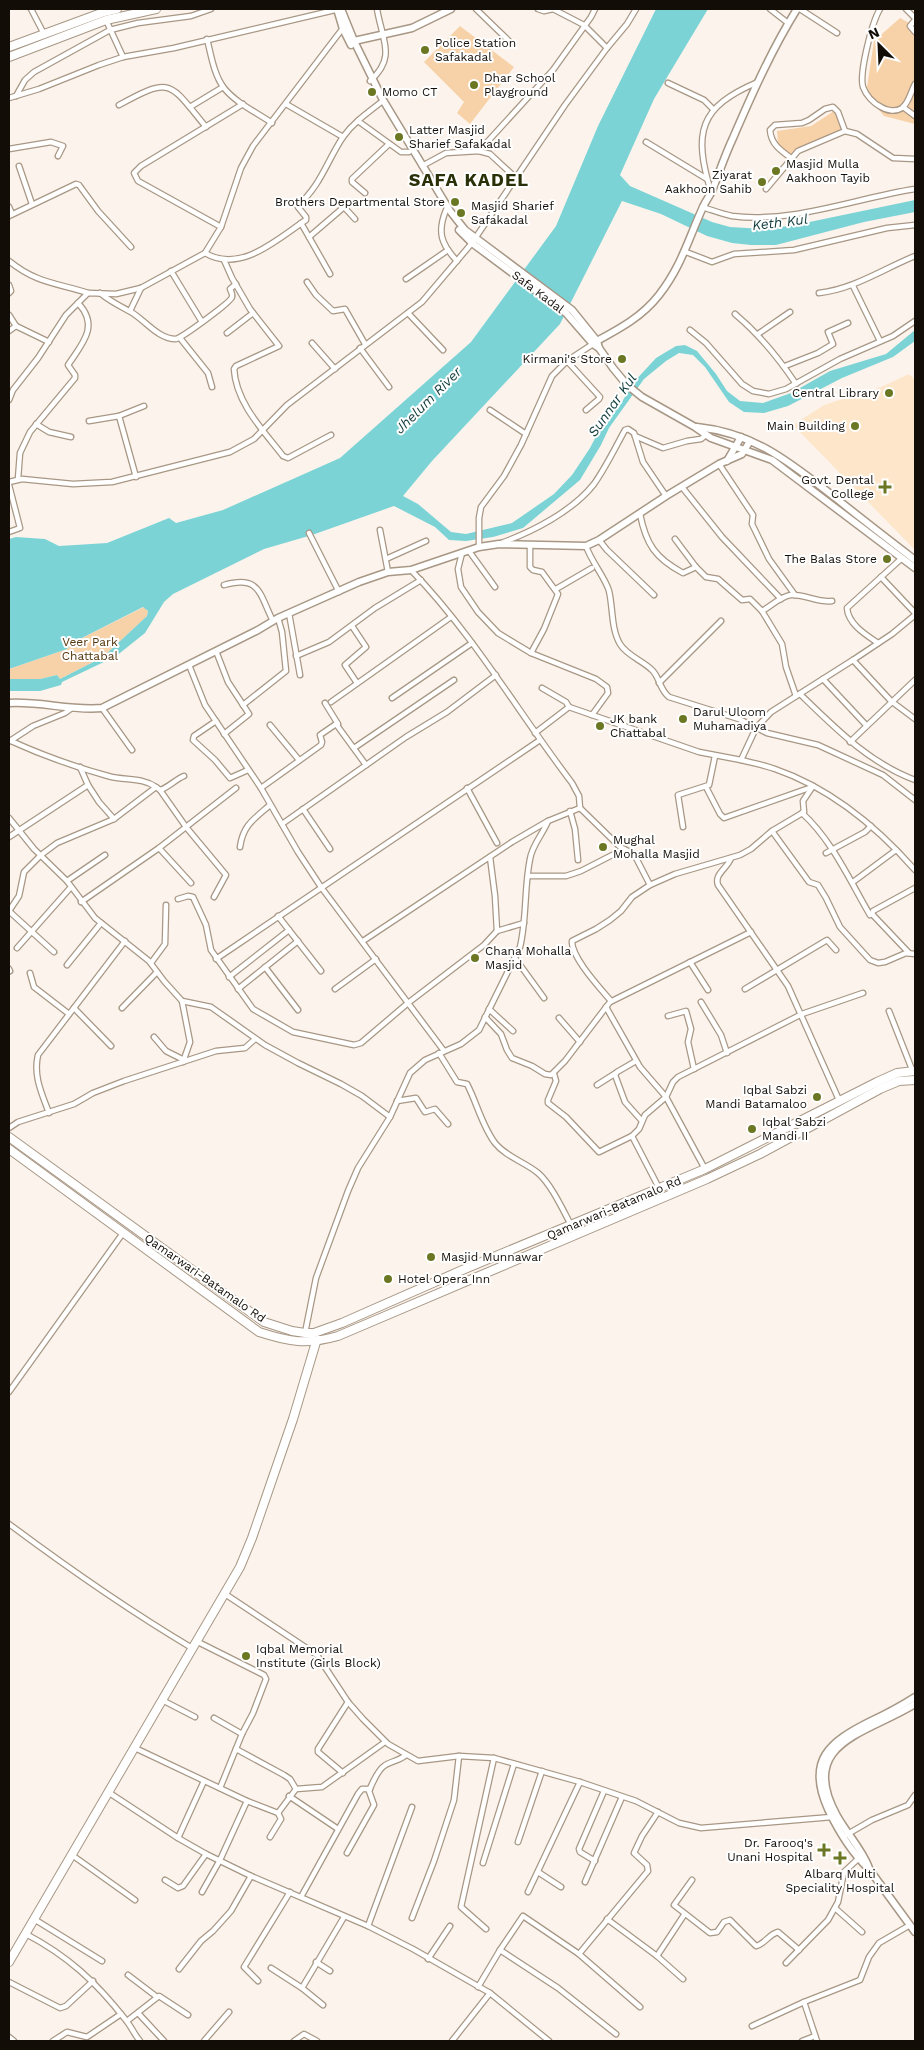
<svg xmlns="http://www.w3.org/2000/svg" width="924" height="2050" viewBox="0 0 924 2050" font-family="'Work Sans',sans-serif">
<rect width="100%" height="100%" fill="#fcf4ec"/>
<path fill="#fee6cb" d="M909 374 915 380V550L793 425 824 405 881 387Z"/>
<g fill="#f7d2a9">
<path d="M900 18 915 26V124L884 116 875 105 867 87 874 41Z"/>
<path d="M460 26 514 67 470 124 457 113 464 102 424 62Z"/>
<path d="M834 111 844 131 790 157 778 145 777 131 811 126Z"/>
<path d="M144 607 148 611 147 616 103 657 60 679 57 675 40 679H9V669L67 649 72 643Z"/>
</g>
<path fill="#7cd3d6" d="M656 9H708L654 99 620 175 630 186 712 222 730 227 766 229 795 225 915 200V212L864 222 776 245H751L732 243 707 236 661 214 622 201 560 324 432 461 403 496 418 504 451 532 466 534 512 523 554 494 572 475 590 448 604 421 622 402 633 383 656 358 676 346 685 345 697 351 716 374 727 391 740 401 763 403 791 393 830 371 886 354 915 330V341L893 357 842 378 788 406 764 413 744 412 729 402 705 367 693 355 679 353 666 361 644 379 609 428 601 445 580 480 523 528 493 537 466 541 449 540 435 527 394 506 312 535 264 549 173 594 164 602 145 633 110 661H106L62 682 61 685 40 691H9V679H40L57 675 60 679 103 657 147 616 148 611 143 607 72 643 67 649 9 669V539L16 537 45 539 59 546 107 543 169 518 176 523 223 510 340 458 471 342 556 226 598 126Z"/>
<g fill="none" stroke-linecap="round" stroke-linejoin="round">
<defs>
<g id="street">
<path d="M31 9 44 34"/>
<path d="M476 9 510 42"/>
<path d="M538 9 544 11 553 9 584 25 607 48"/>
<path d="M770 9 788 23"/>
<path d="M800 9 837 33"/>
<path d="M880 9C872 22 859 73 863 87 866 95 873 103 881 107 887 111 896 112 902 108 909 103 911 91 915 84"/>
<path d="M906 9 915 18"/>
<path d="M106 20 123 57"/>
<path d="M915 20 910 26 915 32"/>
<path d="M207 39C211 55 214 75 224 88 236 103 256 112 272 123"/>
<path d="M370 81C397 57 382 40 377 9"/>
<path d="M668 83 704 100 713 109"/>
<path d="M16 96 25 80 34 72 110 30 138 23 191 16 211 9"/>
<path d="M9 98 39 89 99 65 123 57 174 48 339 9"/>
<path d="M286 104 343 137"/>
<path d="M119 105C172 76 169 82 206 127"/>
<path d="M190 107 223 87"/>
<path d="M903 107 915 116"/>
<path d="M358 121 401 152H409"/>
<path d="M646 142 707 179"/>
<path d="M9 149 51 142 63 146 58 156"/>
<path d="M479 151 553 70 591 17 595 9"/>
<path d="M791 158C780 150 771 144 770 130L775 125 802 123 809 120 825 109 833 107 838 112 845 131"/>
<path d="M19 166 32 204"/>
<path d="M422 166 446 153 479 151 490 154 516 178"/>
<path d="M766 189 798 151 845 131 857 134 893 158 915 159"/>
<path d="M711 192C693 132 699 107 758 82"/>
<path d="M365 193 352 182V179L389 144"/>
<path d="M9 207 12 214"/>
<path d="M702 207C712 210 722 214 732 216 791 224 856 198 915 189"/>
<path d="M446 210C437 232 441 244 457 261"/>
<path d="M9 216 76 184 79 185 98 211 131 247"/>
<path d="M301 223 330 274"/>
<path d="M221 227 138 181 134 173 141 166 243 104"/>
<path d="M309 237 344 207 355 219"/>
<path d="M686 252 712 262 734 254 794 250 887 228 915 225"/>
<path d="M205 253 221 227 241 168 253 146 343 28"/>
<path d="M224 260 232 278 250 309 279 346 236 366 234 369C236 403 263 430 283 456L288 458 331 435"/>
<path d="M9 261C36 283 57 283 88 293"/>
<path d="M171 271 202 322"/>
<path d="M406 279 448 250"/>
<path d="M307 282 316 295 333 311 345 309 365 344"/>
<path d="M9 285 11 291 9 293"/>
<path d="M853 286 880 341"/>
<path d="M100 293C111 302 120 306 131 312 146 321 158 339 176 339 183 337 231 302 232 297 233 294 231 292 230 289L236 284"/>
<path d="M819 293C854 289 883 269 915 256"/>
<path d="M130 311 141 288"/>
<path d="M408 313 443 350"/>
<path d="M735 314C760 335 778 357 796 384"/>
<path d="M9 315 16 326 9 331"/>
<path d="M16 326 49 342"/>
<path d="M690 330 706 343 742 384 753 391 769 394 786 389 840 359 893 336 915 321"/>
<path d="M227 333 253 313"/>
<path d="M758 334 790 312"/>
<path d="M180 338 208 373 212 387"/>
<path d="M312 343 335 369"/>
<path d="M360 348 389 387"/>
<path d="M567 361 600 397 599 399 586 410"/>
<path d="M785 366 818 353 833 344 828 332 848 323"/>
<path d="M9 400 13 390 38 358 66 315 88 293 116 294 141 288 205 253C241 274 277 239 306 220V217L298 207V205C320 187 328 159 343 137 353 123 367 113 380 103"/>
<path d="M490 410 526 434"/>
<path d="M119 416 144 406"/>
<path d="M89 421 119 416 136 477"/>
<path d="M36 424 49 432 71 437"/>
<path d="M635 436 663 448 687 441 701 439 706 435"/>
<path d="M719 464 753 515 752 524 769 559 795 595"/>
<path d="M18 479 20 453 30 432 75 378V375L68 365C82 344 100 326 78 303"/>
<path d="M9 482 22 479 73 484 112 482 230 452 254 439 287 405 422 302 472 243 565 105 607 48 627 24 636 9"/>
<path d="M9 485 20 528 9 532"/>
<path d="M682 487 722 537 781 599"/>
<path d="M640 514C646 544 655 558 683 573L696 567"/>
<path d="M380 530 388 572"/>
<path d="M309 533 339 592"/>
<path d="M675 539 696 567 706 577 718 579 742 600 750 599 762 611 782 644 786 667 796 696"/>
<path d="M599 540 607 550 654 595"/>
<path d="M501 543C532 532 573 511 594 484 606 467 615 448 625 430L628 429 634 433 643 462 666 496"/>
<path d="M530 545V567L533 570 542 572 558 594 544 629 531 653"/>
<path d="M586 546C591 561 606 579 609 591 613 607 611 629 620 644 627 656 644 661 653 671 660 679 660 690 669 697L739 719 767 733 818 745 883 775 915 800"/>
<path d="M479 547V518L481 507 504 476 521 445 552 376 567 361 593 344"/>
<path d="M469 551 495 587"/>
<path d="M462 553 458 569 461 587 478 612 498 633 531 653 596 679 607 687 608 693 592 715"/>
<path d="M386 559 426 541"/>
<path d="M881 577 915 613"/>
<path d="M224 585C260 575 259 593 273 621"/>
<path d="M556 589 592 568"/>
<path d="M762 611C771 606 781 596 791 595 805 594 818 603 832 601"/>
<path d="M289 613 300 675"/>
<path d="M352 626 366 647 345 665 357 683"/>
<path d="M878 643C866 635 848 624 847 608L902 558"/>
<path d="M216 651 228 682 249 714 224 734"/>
<path d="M296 656 329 642 375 608 421 580"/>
<path d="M853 660 891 701 915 719"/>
<path d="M189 665 205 705 261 788 298 852 321 887 444 1051"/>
<path d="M823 679 866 725"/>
<path d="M659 683 721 621"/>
<path d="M542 688 566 702 569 707"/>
<path d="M800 694C834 727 869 763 915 780"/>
<path d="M392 698 472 643"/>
<path d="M331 702 451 617"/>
<path d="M325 703 338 724"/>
<path d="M243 705 286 671 282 632 278 618"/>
<path d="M102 708 132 750"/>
<path d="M216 721 194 736 193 740 215 760 230 778 248 770"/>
<path d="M270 725 299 760"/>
<path d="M535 733 569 707 699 752 741 760 756 728 771 712 853 660 892 634 915 615"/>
<path d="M10 741 33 726 65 713 72 708"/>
<path d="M11 741C42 755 75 767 108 776 125 781 142 777 156 787"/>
<path d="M850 742 915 680"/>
<path d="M354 748 454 680"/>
<path d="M741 760C753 763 764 765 775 769 830 788 878 828 915 870"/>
<path d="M80 767 88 785"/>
<path d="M706 787 720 814 724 818 812 787"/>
<path d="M261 788 321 745 322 742 320 735 336 724 366 765"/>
<path d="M467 788 497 843"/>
<path d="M160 790 186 827 226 875 214 897"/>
<path d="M580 808 620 847 634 854 650 885"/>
<path d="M303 809 330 849"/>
<path d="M570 811 575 829 578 860"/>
<path d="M802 813C832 840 850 881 870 915"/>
<path d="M9 818 34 849 67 881 95 918 149 961 164 981 182 1001 211 1007 265 1045 298 1063 341 1084 362 1096 390 1117"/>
<path d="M282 824 406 737 447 712 496 675"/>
<path d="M683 827 678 795 709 785 715 756"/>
<path d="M772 831 809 882 818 885 826 898 840 927 870 960 878 963 885 962 906 953 915 954"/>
<path d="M9 837 88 785 99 802 114 819"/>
<path d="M240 847C243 825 254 819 270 805"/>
<path d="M159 848 191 883"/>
<path d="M826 853 865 832 871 826"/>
<path d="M490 857 495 896 497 931"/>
<path d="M731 858C727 869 714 874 718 885L788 986 839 1100"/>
<path d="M528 876H566L581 871 624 849"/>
<path d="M67 881 105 855"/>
<path d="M853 882 896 850"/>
<path d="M178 899 188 896 193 897 206 925 211 950 253 1009 293 1032 354 1045 361 1043 408 1003 484 945 497 931 524 923"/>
<path d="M81 902 159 848 236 788"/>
<path d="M9 911 19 896 24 872 41 855 57 843 114 819 156 787 160 790C168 788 176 779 184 776"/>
<path d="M10 912 54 952"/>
<path d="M278 916 321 971"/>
<path d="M363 941 512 842 548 821"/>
<path d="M17 948 71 887"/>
<path d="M909 953 872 914 873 911 915 888"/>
<path d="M515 958 544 998"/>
<path d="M216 959 540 740"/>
<path d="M690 962 708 990"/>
<path d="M151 963 165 944 166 905"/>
<path d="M67 965 101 923"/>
<path d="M265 967 298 1010"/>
<path d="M9 969 10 971"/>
<path d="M30 973 34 987 69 1014"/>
<path d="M229 977 289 930"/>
<path d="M238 989 298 941"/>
<path d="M335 989 376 959"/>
<path d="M745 989 827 940 836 950"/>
<path d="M182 1001 190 1042 183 1062"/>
<path d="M611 1001C600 988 571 957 572 941L596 929 610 920 621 911 632 897 650 885 675 874 740 855 751 849 772 831 804 812 803 801 813 786"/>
<path d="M701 1002 721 1035 727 1053"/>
<path d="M606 1007 640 1067 666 1097 705 1169"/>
<path d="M74 1008 111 1046"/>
<path d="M122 1008 157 972"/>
<path d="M489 1009 513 1031"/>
<path d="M889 1011 913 1072"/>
<path d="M668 1016 686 1011 691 1029 688 1042 694 1069"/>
<path d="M485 1017 501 1034 507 1050 512 1058 532 1066 545 1074 551 1075 565 1061 610 1002 751 932"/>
<path d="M559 1018 580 1042"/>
<path d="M154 1037 166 1051 184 1060"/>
<path d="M439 1053 457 1082 467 1084C477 1103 482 1126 495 1143 506 1157 525 1162 538 1173 551 1184 563 1210 571 1225"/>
<path d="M636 1061 617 1072 615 1075 625 1102 642 1121"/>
<path d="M554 1074 556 1081 548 1100V1103L566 1117 599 1152 632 1136"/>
<path d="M597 1085 616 1073"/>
<path d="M397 1101 416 1098 425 1112 435 1109 448 1124"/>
<path d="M49 1113C42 1094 33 1076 38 1055L125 941"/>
<path d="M9 1128 18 1122 74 1104 93 1093 124 1081 216 1051 245 1048 255 1039"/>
<path d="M659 1188 632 1136 639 1129 645 1115 666 1097 673 1082 678 1077 802 1014 863 993"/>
<path d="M305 1333 316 1278 348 1191 358 1168 390 1117 410 1073 425 1060 461 1044 479 1030 520 947C527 918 524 888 530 859 532 845 543 834 548 821L580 808 579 796 572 783C518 712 473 634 411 570"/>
<path d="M9 1392 123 1233"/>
<path d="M9 1524C68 1568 128 1610 192 1648"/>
<path d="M225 1594 317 1655 348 1702 363 1719 388 1744 418 1761 459 1756 494 1758 580 1782 636 1801 679 1823 701 1828 832 1817"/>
<path d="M196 1641 264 1675 266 1679 253 1713 242 1734 220 1788"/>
<path d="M162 1700 195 1717"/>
<path d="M214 1718 242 1734"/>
<path d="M135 1748 247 1801 278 1813 281 1819 270 1837"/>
<path d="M236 1749 284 1775 290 1779 296 1789"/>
<path d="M343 1773 318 1752V1749L348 1702"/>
<path d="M108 1792 178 1838 206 1854 251 1876 368 1926 413 1949 490 1993 549 2041"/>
<path d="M289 1796 338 1829"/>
<path d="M278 1813 296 1789 322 1787 385 1742"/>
<path d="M846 1835 872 1820 908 1805 915 1795"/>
<path d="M178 1838 204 1781"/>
<path d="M518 1842 542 1771"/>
<path d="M347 1853 374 1805 369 1791C372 1784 377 1771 384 1766 391 1761 399 1761 406 1755"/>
<path d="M72 1855 135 1900"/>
<path d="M595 1861 580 1852 579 1849 604 1791"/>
<path d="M483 1863 514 1764"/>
<path d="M538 1872 561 1887"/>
<path d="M165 1880 178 1888 183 1886 206 1854"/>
<path d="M692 1880 674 1905 710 1933 717 1932 724 1922 730 1920 756 1946C765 1944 769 1934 778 1932L799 1950"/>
<path d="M585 1882 622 1797"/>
<path d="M202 1892 220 1860 247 1801"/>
<path d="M528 1892 580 1782"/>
<path d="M301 1897 358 1794 362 1789H370"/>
<path d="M835 1908 862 1932"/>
<path d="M412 1918 434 1861 454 1800 459 1756"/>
<path d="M34 1919 102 1961"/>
<path d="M607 1919 657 1956 683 1979"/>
<path d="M368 1926 412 1807"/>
<path d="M486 1929 461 1907 494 1758"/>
<path d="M26 1934C68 1956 96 1982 125 2019 131 2026 134 2034 140 2041"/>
<path d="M500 1950 558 1988 616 2034"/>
<path d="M579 1954 648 1871 647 1865 634 1853 642 1836 658 1812"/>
<path d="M657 1956 684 1915"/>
<path d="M428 1959 450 1926"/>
<path d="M316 1962 330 1971"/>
<path d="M786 1963 828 1920 838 1902 844 1872 859 1858"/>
<path d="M271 1968 302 1988"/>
<path d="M179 1969 201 1941 213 1931 231 1911 251 1876"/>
<path d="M128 1975 157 1997"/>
<path d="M258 1981 244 1967 290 1892"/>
<path d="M9 1982 60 2008 66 2006 93 1981"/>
<path d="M478 1987 500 1950 523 1916 579 1954 640 2007"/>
<path d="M804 2002 817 2041"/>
<path d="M323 2005 302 1988 344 1917"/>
<path d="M138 2013 164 2041"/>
<path d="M127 2021 159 1996 188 2015"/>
<path d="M752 2026 804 2002 860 1980 869 1957 879 1943 910 1925"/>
<path d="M9 2037 14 2041"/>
<path d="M53 2041 67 2032 87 2037 121 2014"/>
<path d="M204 2041 229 2012"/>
<path d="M294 2041 304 2034 317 2041"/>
<path d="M452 2041 490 1993"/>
<path d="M802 2041 815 2036"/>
</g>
<g id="secondary">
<path d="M337 9 343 29 351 45"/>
<path d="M341 9 354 41 383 100 450 211 465 230 572 310 597 341 599 348 613 368 627 385 642 397 695 427 711 438 772 460 915 568"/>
<path d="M354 41 412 28 451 9"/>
<path d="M459 230 472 243 566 313 593 344 599 348"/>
<path d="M595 342C619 329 642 317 659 295 681 267 688 240 703 207 705 202 709 197 712 191 719 173 725 155 733 138 752 94 772 49 797 9"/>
<path d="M697 427C756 433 792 464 837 499 863 520 889 540 915 560"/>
<path d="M727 461 741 437"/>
<path d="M9 703C40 701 71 711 102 708L258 630 278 618 359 582 388 572 411 570 479 547 499 544 586 546 599 540 666 496 719 464 742 454 750 441"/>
<path d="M915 1697C901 1706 886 1714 871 1721 829 1742 806 1760 828 1809 838 1830 852 1853 869 1869L915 1932"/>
<path d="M869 1868C862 1849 847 1834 837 1816 796 1742 867 1734 915 1704"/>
</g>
<g id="primary">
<path d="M9 47 104 12 117 9"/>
<path d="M9 57 106 20 156 9"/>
<path d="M9 1137 264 1322 292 1331 305 1333H314L342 1323 460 1271 705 1169 877 1082 897 1073 915 1071"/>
<path d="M9 1149 259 1332C290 1342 306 1345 338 1336L707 1179 760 1154 880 1089 899 1081 915 1080"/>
<path d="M9 1962 240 1567 252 1538 293 1419 316 1342 318 1340"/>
</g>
</defs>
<use href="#street" stroke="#a89785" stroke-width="7"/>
<use href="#secondary" stroke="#a89785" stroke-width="9"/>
<use href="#primary" stroke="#a89785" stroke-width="10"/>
<use href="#street" stroke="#fff" stroke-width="4.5"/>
<use href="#secondary" stroke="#fff" stroke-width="6"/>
<use href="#primary" stroke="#fff" stroke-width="8"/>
</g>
<g fill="#6b7722" stroke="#fff" stroke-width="2">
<circle cx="425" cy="50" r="5"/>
<circle cx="474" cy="85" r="5"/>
<circle cx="372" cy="92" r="5"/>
<circle cx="399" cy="137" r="5"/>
<circle cx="776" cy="171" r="5"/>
<circle cx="762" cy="182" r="5"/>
<circle cx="455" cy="202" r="5"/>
<circle cx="461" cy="213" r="5"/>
<circle cx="622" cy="359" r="5"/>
<circle cx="889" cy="393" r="5"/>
<circle cx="855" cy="426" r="5"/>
<path d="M882.5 479.5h5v5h5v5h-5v5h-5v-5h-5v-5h5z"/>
<circle cx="887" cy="559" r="5"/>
<circle cx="683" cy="719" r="5"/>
<circle cx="600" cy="726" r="5"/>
<circle cx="603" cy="847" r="5"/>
<circle cx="475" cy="958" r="5"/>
<circle cx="817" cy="1097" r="5"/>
<circle cx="752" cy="1129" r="5"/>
<circle cx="431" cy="1257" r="5"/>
<circle cx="388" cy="1279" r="5"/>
<circle cx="246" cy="1656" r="5"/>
<path d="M821.5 1842.5h5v5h5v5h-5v5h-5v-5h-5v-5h5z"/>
<path d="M837.5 1850.5h5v5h5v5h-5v5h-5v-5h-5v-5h5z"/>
</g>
<g text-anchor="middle" stroke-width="4" stroke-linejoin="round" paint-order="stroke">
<g font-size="12" fill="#130d07" stroke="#fff" text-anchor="start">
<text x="435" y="47">Police Station<tspan x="435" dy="14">Safakadal</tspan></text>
<text x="484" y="82">Dhar School<tspan x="484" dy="14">Playground</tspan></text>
<text x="382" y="96">Momo CT</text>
<text x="409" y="134">Latter Masjid<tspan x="409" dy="14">Sharief Safakadal</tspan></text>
<text x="786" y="168">Masjid Mulla<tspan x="786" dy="14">Aakhoon Tayib</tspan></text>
<text x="752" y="179" text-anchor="end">Ziyarat<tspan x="752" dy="14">Aakhoon Sahib</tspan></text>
<text x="445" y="206" text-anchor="end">Brothers Departmental Store</text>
<text x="471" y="210">Masjid Sharief<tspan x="471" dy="14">Safakadal</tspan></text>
<text x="612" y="363" text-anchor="end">Kirmani's Store</text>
<text x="879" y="397" text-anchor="end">Central Library</text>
<text x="845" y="430" text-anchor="end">Main Building</text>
<text x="874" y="484" text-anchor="end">Govt. Dental<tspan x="874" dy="14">College</tspan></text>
<text x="877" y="563" text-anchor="end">The Balas Store</text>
<text x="693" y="716">Darul Uloom<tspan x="693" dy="14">Muhamadiya</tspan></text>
<text x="610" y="723">JK bank<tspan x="610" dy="14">Chattabal</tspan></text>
<text x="613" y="844">Mughal<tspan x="613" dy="14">Mohalla Masjid</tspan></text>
<text x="485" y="955">Chana Mohalla<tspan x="485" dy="14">Masjid</tspan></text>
<text x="807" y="1094" text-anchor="end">Iqbal Sabzi<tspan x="807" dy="14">Mandi Batamaloo</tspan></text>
<text x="762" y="1126">Iqbal Sabzi<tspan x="762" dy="14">Mandi II</tspan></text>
<text x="441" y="1261">Masjid Munnawar</text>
<text x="398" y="1283">Hotel Opera Inn</text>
<text x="256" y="1653">Iqbal Memorial<tspan x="256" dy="14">Institute (Girls Block)</tspan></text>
<text x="813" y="1847" text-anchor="end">Dr. Farooq's<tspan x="813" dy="14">Unani Hospital</tspan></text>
<text x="840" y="1878" text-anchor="middle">Albarq Multi<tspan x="840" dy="14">Speciality Hospital</tspan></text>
</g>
<g font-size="12" fill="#130d07" stroke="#fff">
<text transform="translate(538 292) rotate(37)" y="4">Safa Kadal</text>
<text transform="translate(614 1208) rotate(-23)" y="4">Qamarwari-Batamalo Rd</text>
<text transform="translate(205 1278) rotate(35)" y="4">Qamarwari-Batamalo Rd</text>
</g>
<g font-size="12" fill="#54360e" stroke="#fff">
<text x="90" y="646">Veer Park<tspan x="90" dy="14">Chattabal</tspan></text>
</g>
<g font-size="14" font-style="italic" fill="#143e3f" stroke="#fff">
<text transform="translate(780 222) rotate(-7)" y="5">Keth Kul</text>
<text transform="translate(428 400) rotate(-45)" y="5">Jhelum River</text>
<text transform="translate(612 405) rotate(-55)" y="5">Sunnar Kul</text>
</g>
<g font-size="18" font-weight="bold" letter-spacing="1" fill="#2a3007" stroke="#fff">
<text x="469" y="186">SAFA KADEL</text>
</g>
</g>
<rect width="924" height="2050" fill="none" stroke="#130d07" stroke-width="20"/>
<g transform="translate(879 45) rotate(336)" stroke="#ffffff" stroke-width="4" paint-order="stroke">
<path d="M0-4L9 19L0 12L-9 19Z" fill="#130d07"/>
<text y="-8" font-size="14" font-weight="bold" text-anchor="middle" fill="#130d07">N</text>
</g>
</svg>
